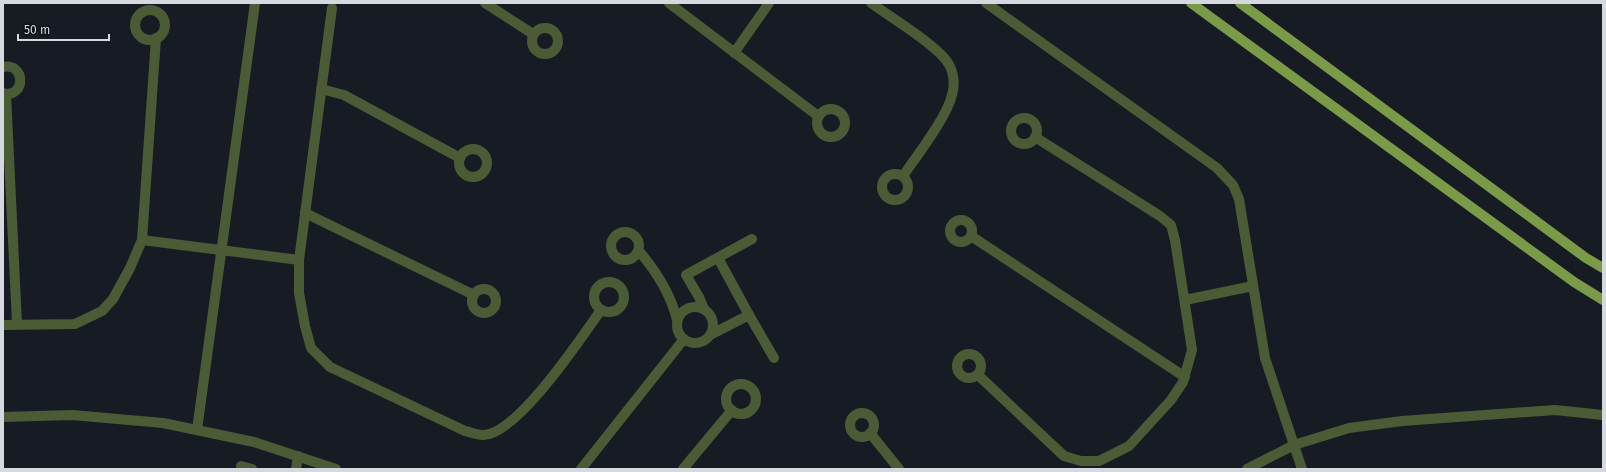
<svg xmlns="http://www.w3.org/2000/svg" width="1606" height="472" viewBox="0 0 1606 472" font-family="'Fira Sans',sans-serif">
<rect width="100%" height="100%" fill="#171c24"/>
<g fill="none" stroke-linecap="round" stroke-linejoin="round">
<g stroke="#4b5b35" stroke-width="10">
<path d="M485 3 533 34"/>
<path d="M669 3 818 116"/>
<path d="M871 3C889 16 938 46 948 63 954 72 955 85 952 95 947 117 916 157 903 176"/>
<path d="M986 3 1217 168 1233 185 1239 199 1265 358 1302 469"/>
<path d="M332 8 299 260V293L305 326 311 348 330 367 465 431C470 432 477 435 483 435 517 435 581 338 601 310"/>
<circle cx="150" cy="25" r="15"/>
<circle cx="545" cy="41" r="13"/>
<path d="M734 53 769 3"/>
<path d="M3 67C26 62 26 99 3 93"/>
<path d="M321 89 344 95 460 158"/>
<path d="M6 94 17 324"/>
<circle cx="831" cy="123" r="14"/>
<circle cx="1024" cy="131" r="13"/>
<circle cx="473" cy="163" r="14"/>
<circle cx="895" cy="187" r="13"/>
<path d="M305 213 474 295"/>
<circle cx="961" cy="231" r="11"/>
<circle cx="625" cy="246" r="14"/>
<path d="M971 236 1185 377"/>
<path d="M142 240 299 260"/>
<path d="M639 251C656 271 671 295 677 320"/>
<circle cx="609" cy="297" r="15"/>
<circle cx="484" cy="301" r="12"/>
<path d="M1185 300 1253 286"/>
<circle cx="695" cy="325" r="18"/>
<path d="M704 309 699 297 686 275 752 239"/>
<path d="M749 315 774 358"/>
<path d="M3 325 75 324 102 311 113 299 130 268 142 240 156 38"/>
<path d="M710 335 749 315 718 258"/>
<circle cx="969" cy="366" r="12"/>
<path d="M978 375 1064 456 1081 461H1099L1129 446 1171 400 1183 382 1192 350 1175 240 1171 225 1160 216 1035 137"/>
<circle cx="741" cy="399" r="15"/>
<circle cx="862" cy="425" r="12"/>
<path d="M3 417 72 415 163 423 254 442 336 469"/>
<path d="M197 430 255 3"/>
<path d="M870 433 899 469"/>
<path d="M241 466 252 469"/>
<path d="M296 469 298 456"/>
<path d="M581 469 684 339"/>
<path d="M683 469 732 410"/>
<path d="M1247 469 1294 445 1349 428 1402 421 1555 410 1603 415"/>
</g>
<g stroke="#7a9a48" stroke-width="10">
<path d="M1191 3 1574 282 1603 300"/>
<path d="M1240 3 1586 258 1603 268"/>
</g>
</g>
<rect width="1606" height="472" fill="none" stroke="#d5d8de" stroke-width="8"/>
<path d="M18 34v6h91v-6" fill="none" stroke="#d5d8de" stroke-width="2"/>
<text x="24" y="34" font-size="12" fill="#d5d8de" stroke="#0e131a" stroke-width="3" paint-order="stroke">50 m</text>
</svg>
